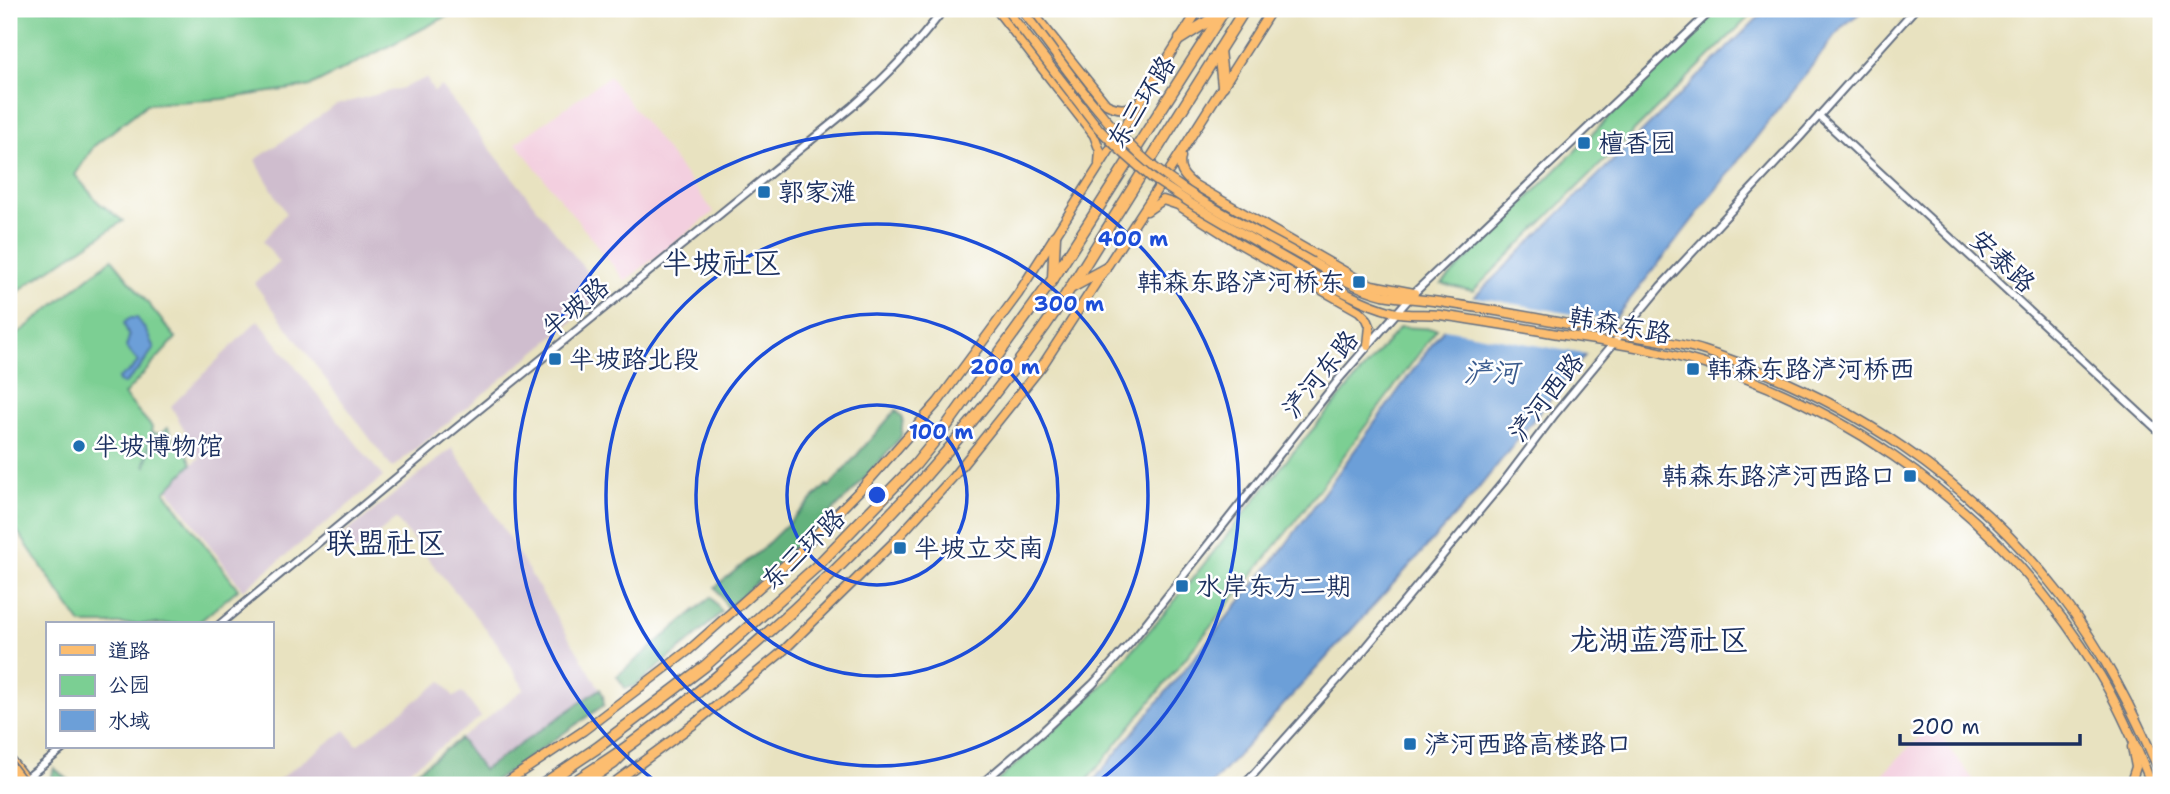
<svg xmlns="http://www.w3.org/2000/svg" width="2170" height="794" viewBox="0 0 2170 794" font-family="'Shantell Sans','LXGW WenKai TC',sans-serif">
<rect width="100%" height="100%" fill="#fff"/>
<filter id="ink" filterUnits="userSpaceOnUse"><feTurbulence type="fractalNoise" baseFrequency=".0143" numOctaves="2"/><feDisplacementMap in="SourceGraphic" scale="14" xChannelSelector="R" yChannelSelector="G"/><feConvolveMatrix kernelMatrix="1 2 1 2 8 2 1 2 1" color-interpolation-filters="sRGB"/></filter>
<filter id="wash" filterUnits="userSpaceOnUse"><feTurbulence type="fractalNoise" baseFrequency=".00686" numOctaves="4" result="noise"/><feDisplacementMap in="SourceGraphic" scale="28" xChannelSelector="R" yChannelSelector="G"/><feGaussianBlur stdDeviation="1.57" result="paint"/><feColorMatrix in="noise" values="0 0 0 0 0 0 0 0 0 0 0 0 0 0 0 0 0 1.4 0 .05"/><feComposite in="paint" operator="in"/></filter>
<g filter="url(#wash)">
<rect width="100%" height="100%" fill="#e8e2c0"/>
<g fill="#f3cfdf">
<path d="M609 76 714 212 625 281 516 143Z"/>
<path d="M1932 724 1977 785H1872Z"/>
</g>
<g fill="#cfbdce">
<path d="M426 78 434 92 441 86 605 295 392 468 254 283 279 263 263 241 286 213 255 160 336 105 402 88Z"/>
<path d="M258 320 383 477 243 590 165 485 200 458 171 406Z"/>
<path d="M452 448 472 477 600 689 482 770 460 739 524 689 497 643 396 519 356 552 342 555 332 544Z"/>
<path d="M442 681 454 697 462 692 481 717 389 785H271L345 730 357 745Z"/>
</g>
<g fill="#7bcf93" stroke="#4b7f78" stroke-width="2">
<path d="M9 9H461L311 86 223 99 147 104 94 146 75 175 98 202 123 221 28 284 9 300Z"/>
<path d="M1717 9H1757L1473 291 1442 284Z"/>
<path d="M112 259 176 338 124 395 152 427 145 465 146 466 153 433 160 434 168 428 174 440 183 443 192 464 165 492 238 589 197 624H81L9 519V341Z"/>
<path d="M1400 327 1437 329 1294 523 1085 783 1081 785H993L1098 690 1168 609 1291 455Z"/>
</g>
<g fill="#64b27d" stroke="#40706e" stroke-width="2">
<path d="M896 410 903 418 901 437 853 491 793 550 728 608 715 587 761 550 827 485 829 487Z"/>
<path d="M711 597 722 612 693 639 635 686 625 688 617 676Z"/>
<path d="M600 689 603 695 604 705 501 777 486 785H398L460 739 483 770Z"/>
<path d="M54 768 75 785H49Z"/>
</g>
<g fill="#6c9fd8" stroke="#44679b" stroke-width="2">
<path d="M1767 9H1865L1842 27 1663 258 1470 499 1211 785H1090L1279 554 1447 324Z"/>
<path d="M130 318H137L145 329 154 348 139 369 124 384 119 382 118 378 129 372 138 362 126 347 129 337 124 323Z"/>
</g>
<path fill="#e8e2c0" d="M1470 296 1616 322 1590 355 1439 328Z"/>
</g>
<g filter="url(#ink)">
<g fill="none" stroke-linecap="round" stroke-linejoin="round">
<defs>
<g id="minor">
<path d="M1819 116 2161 433"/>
<path d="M220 624 449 434 852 107C886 77 917 45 944 9"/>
<path d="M23 781 65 747"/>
<path d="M980 785 1041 733 1093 684 1131 642 1339 379 1414 293 1713 9"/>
<path d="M1244 785 1359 656 1505 480 1555 414 1661 286 1801 136 1915 9"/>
</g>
<g id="major">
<path d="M996 9 1094 135 1100 151 1099 163"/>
<path d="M1030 9 1106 104C1118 110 1127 110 1138 103"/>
<path d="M1181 157C1178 169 1183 176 1193 184L1356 278 1372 285 1414 293"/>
<path d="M1147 211 1163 200 1178 205 1238 243 1359 311 1367 319 1370 326 1368 345"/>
<path d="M1312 262C1334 275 1358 289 1383 295 1404 299 1425 299 1446 303 1500 311 1554 321 1607 332 1640 338 1674 341 1705 351 1845 396 1971 479 2061 596 2103 650 2134 712 2161 775"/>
<path d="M1307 271C1334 287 1362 304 1393 312 1408 316 1425 313 1440 315 1498 323 1555 334 1613 343 1815 375 1995 501 2100 675 2121 710 2137 748 2152 785"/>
<path d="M9 758 30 785"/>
<path d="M502 785 583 731 689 650 795 556 864 486 938 402 1018 294 1199 9"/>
<path d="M611 785 694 724 781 653 894 542 953 477 1042 366 1171 168 1272 9"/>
<path d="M2130 785 2136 767 2132 747"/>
</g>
<g id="highway">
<path d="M1180 39 1218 15"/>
<path d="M1219 50 1223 86"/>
<path d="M1053 278 1055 236"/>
<path d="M1072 287 1105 269"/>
<path d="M542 785 597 748 705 666 816 567 916 464 945 428 1053 279 1225 9"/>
<path d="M569 785C592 770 617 755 639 738 794 622 932 484 1045 326 1072 288 1094 249 1119 210 1161 143 1203 76 1245 9"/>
<path d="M581 785 614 763 623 754"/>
</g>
</defs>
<use href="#minor" stroke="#636e80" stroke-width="10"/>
<use href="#major" stroke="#636e80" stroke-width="11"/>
<use href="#highway" stroke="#636e80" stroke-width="13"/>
<use href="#minor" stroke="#fff" stroke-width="6"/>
<use href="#major" stroke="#fcbd6f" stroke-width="8"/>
<use href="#highway" stroke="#fcbd6f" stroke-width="10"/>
<defs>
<g id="major-bridge">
<path d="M1006 9 1099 129 1120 150 1152 178 1195 206 1307 271"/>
<path d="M1021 9C1058 56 1095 113 1139 154 1187 199 1254 229 1312 262"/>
<path d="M9 774 17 785"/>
</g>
<path id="highway-bridge" d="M9 765 24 785"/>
</defs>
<use href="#major-bridge" stroke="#636e80" stroke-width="11" stroke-linecap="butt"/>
<use href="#highway-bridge" stroke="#636e80" stroke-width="13" stroke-linecap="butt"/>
<use href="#major-bridge" stroke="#fcbd6f" stroke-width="8"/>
<use href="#highway-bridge" stroke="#fcbd6f" stroke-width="10"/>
</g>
</g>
<g fill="none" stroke="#1d4ed8" stroke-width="3.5">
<circle cx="877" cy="495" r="90"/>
<circle cx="877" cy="495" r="181"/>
<circle cx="877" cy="495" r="271"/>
<path d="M659 784A362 362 0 1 1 1095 784"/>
</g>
<g fill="#1f6fb2" stroke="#fff" stroke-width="2.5">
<rect x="1577" y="136" width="14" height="14" rx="3.5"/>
<rect x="757" y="185" width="14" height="14" rx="3.5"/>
<rect x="1352" y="275" width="14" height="14" rx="3.5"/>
<rect x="548" y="352" width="14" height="14" rx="3.5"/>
<rect x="1686" y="362" width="14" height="14" rx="3.5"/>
<circle cx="79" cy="446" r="7"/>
<rect x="1903" y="469" width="14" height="14" rx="3.5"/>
<rect x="893" y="541" width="14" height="14" rx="3.5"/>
<rect x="1175" y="579" width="14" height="14" rx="3.5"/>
<rect x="1403" y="737" width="14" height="14" rx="3.5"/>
</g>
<g text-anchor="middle" stroke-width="5" stroke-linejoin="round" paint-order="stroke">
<g font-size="26" fill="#1b2f5e" stroke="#fff">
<text transform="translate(1141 102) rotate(-58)" y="9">东三环路</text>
<text transform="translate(2003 261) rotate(43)" y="9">安泰路</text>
<text transform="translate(575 307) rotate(-39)" y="9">半坡路</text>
<text transform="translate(1620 325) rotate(10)" y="9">韩森东路</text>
<text transform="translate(1320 374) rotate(-51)" y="9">浐河东路</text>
<text transform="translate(1546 397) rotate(-52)" y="9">浐河西路</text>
<text transform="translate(803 549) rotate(-44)" y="9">东三环路</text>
</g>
<g font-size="26" fill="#1b2f5e" stroke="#fff" text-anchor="start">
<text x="1598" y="152">檀香园</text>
<text x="778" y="201">郭家滩</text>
<text x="1345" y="291" text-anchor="end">韩森东路浐河桥东</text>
<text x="569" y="368">半坡路北段</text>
<text x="1707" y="378">韩森东路浐河桥西</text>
<text x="93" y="455">半坡博物馆</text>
<text x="1896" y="485" text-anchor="end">韩森东路浐河西路口</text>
<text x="914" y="557">半坡立交南</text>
<text x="1196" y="595">水岸东方二期</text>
<text x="1424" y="753">浐河西路高楼路口</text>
</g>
<g font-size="28" font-style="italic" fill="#3b5c8f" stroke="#fff">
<text x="1491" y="382">浐河</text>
</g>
<g font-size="30" fill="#1b2f5e" stroke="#fff">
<text x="722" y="273">半坡社区</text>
<text x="386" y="553">联盟社区</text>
<text x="1659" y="650">龙湖蓝湾社区</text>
</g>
</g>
<circle cx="877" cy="495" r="10" fill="#1d4ed8" stroke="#fff" stroke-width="3.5"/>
<g font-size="21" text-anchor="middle" font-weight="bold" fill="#1d4ed8" stroke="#fff" stroke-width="5" stroke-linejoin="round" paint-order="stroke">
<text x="1133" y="246">400 m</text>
<text x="1069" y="311">300 m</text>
<text x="1005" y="374">200 m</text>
<text x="941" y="439">100 m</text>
</g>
<rect width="2170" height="794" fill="none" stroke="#fff" stroke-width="35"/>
<rect x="46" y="622" width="228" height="126" fill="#ffffff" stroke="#a4acbf" stroke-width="2"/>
<rect x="60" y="645" width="35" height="10" fill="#fcbd6f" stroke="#a4acbf" stroke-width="2"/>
<text x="108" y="658" font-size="21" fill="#1b2f5e">道路</text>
<rect x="60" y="675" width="35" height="21" fill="#7bcf93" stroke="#a4acbf" stroke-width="2"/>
<text x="108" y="692" font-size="21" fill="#1b2f5e">公园</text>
<rect x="60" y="710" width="35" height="21" fill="#6c9fd8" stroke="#a4acbf" stroke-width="2"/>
<text x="108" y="728" font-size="21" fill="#1b2f5e">水域</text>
<path d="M1900 734v10h180v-10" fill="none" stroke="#1b2f5e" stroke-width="3.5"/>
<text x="1911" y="734" font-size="21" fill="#1b2f5e" stroke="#ffffff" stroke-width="5" paint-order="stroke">200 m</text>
</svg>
